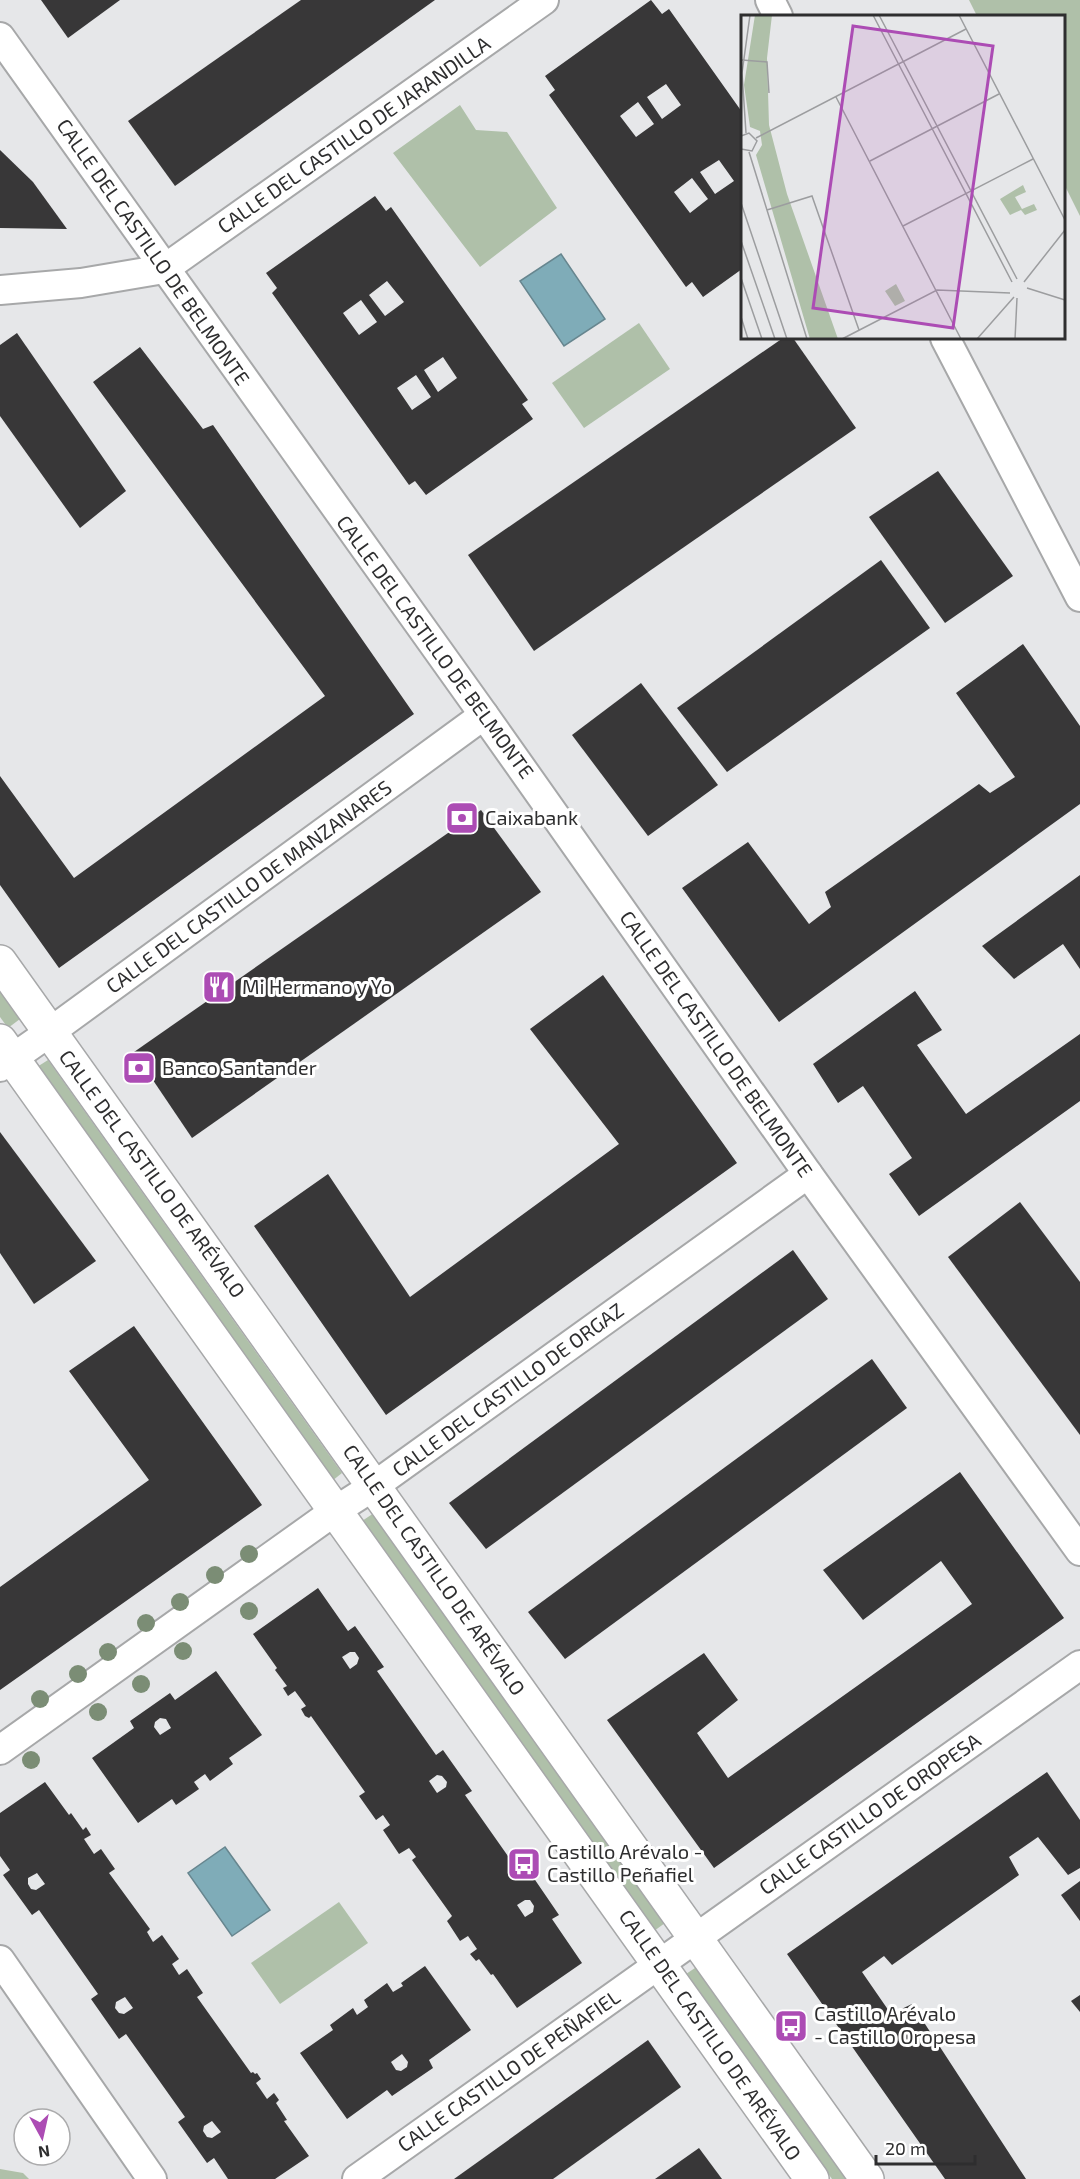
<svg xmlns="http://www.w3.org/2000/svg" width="1080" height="2179" viewBox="0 0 1080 2179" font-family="'Exo 2',sans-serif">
<rect width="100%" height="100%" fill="#e6e7e9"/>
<g fill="#afc0a9">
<path d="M969 0H1080V216L1064 184V16H977Z"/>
<path d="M460 105 476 130 507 132 557 208 480 267 393 153Z"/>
<path d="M639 323 670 369 584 428 552 383Z"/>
<path d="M0 991 20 1019 8 1028 0 1017Z"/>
<path d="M48 1060 342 1473 332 1481 37 1067Z"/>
<path d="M374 1513 665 1923 654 1931 362 1521Z"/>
<path d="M339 1902 368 1943 280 2004 251 1963Z"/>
<path d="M698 1966 849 2179H832L686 1974Z"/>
<path d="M0 2169 23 2173 29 2179H0Z"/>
</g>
<g fill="#7facb8" stroke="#67868f" stroke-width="1.5">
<path d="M561 254 605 319 564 346 520 281Z"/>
<path d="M225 1847 270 1910 232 1936 188 1873Z"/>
</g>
<g fill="#383738" fill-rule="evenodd">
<path d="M41 0H120L68 38Z"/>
<path d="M301 0H435L175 186 128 121Z"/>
<path d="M651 0 662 14 669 9 742 112V269L703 297 692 282 686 287 549 95 555 90 545 76ZM666 84 681 105 662 119 647 97ZM638 102 654 124 636 137 620 116ZM719 160 734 181 715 194 700 172ZM692 178 708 199 690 213 674 192Z"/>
<path d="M0 150 33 182 67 229 0 228Z"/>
<path d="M375 196 386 211 391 207 528 400 522 404 533 419 426 495 415 481 409 485 272 293 277 288 266 273ZM387 281 404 302 385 316 369 295ZM361 300 377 322 359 335 343 313ZM443 357 457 378 438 392 424 370ZM416 375 431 397 412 410 397 388Z"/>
<path d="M17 333 126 491 80 528 0 416V345Z"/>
<path d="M783 338H793L856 428 534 651 468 555Z"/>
<path d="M140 347 203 429 213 425 414 714 59 968 0 885V776L74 878 325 696 93 382Z"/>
<path d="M938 471 1013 576 945 623 869 517Z"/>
<path d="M881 560 930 628 727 772 677 708Z"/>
<path d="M1023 644 1080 726V804L779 1022 682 888 748 842 809 924 831 907 825 892 979 784 990 793 1015 777 956 693Z"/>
<path d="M641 683 718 785 648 836 572 735Z"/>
<path d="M481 810 541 892 192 1138 134 1052Z"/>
<path d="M1080 875V969L1063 944 1014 979 982 946Z"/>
<path d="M603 975 737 1163 386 1415 254 1226 328 1174 410 1297 619 1144 530 1029Z"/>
<path d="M915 991 942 1030 917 1045 966 1114 1080 1034V1101L919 1216 889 1174 912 1158 863 1086 838 1103 813 1064Z"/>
<path d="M0 1132 96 1261 34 1304 0 1253Z"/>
<path d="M1020 1202 1080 1282V1435L948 1257Z"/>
<path d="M793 1250 828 1299 486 1549 449 1503Z"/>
<path d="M134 1326 262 1505 0 1690V1587L149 1480 69 1371Z"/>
<path d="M872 1359 907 1408 565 1659 528 1612Z"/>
<path d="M960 1472 1064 1618 714 1868 607 1720 704 1653 738 1700 697 1733 728 1778 972 1604 941 1561 863 1620 823 1570Z"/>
<path d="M318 1588 348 1631 355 1626 384 1667 377 1671 436 1755 443 1750 472 1791 465 1795 524 1879 531 1874 559 1915 552 1919 582 1963 517 2008 493 1974 491 1975 479 1959 476 1961 470 1954 477 1949 468 1936 460 1941 447 1921 452 1916 412 1860 416 1857 409 1848 399 1854 383 1830 390 1825 383 1815 376 1820 359 1796 365 1792 311 1716 309 1718 305 1716 301 1709 306 1706 295 1691 288 1696 283 1688 287 1686 275 1670 277 1668 253 1634ZM350 1652H355L359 1658 357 1664 350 1669 342 1657ZM437 1775 442 1776 447 1782 446 1787 437 1793 429 1781ZM525 1900H530L534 1906 533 1912 525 1917 517 1905Z"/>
<path d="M216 1671 262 1735 229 1758 233 1764 210 1781 205 1774 194 1782 199 1789 176 1805 172 1799 138 1823 92 1758 134 1728 130 1721 170 1693 175 1700ZM160 1718 166 1719 171 1728 160 1735 154 1727 155 1722Z"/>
<path d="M1047 1772 1080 1820V1868L1068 1875 1038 1837 1009 1857 1019 1875 892 1965 884 1956 862 1972 891 2014 912 2004 1026 2179H945L787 1954Z"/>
<path d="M45 1782 69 1815 71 1813 83 1830 86 1827 91 1835 84 1839 94 1854 101 1849 115 1869 109 1873 150 1929 147 1932 153 1942 162 1935 179 1959 172 1964 179 1975 187 1969 203 1993 197 1997 251 2073 253 2072 255 2074 257 2073 261 2079 256 2083 267 2099 274 2093 279 2100 276 2103 287 2120 284 2121 309 2156 275 2179H228L214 2158 207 2163 178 2122 185 2117 126 2034 119 2039 91 1999 98 1994 39 1910 32 1915 3 1875 10 1870 0 1856V1813ZM37 1873 45 1884 36 1890 31 1889 28 1884V1878ZM125 1997 133 2008 124 2014 119 2013 115 2008 116 2002ZM212 2121 221 2132 212 2138 207 2137 203 2131 204 2126Z"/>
<path d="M1080 1881V1921L1061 1895Z"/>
<path d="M425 1966 471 2030 429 2060 433 2068 392 2096 387 2090 347 2119 300 2053 333 2030 330 2025 353 2008 357 2015 368 2007 364 2000 387 1983 393 1992 403 1986 401 1983ZM402 2054 408 2062 407 2067 401 2071 396 2070 391 2062Z"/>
<path d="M1080 1995V2012L1071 2001Z"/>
<path d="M648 2040 681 2087 553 2179H454Z"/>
<path d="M699 2148 722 2179H655Z"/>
</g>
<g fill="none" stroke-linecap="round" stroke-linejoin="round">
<defs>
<g id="minor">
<path d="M770 0 778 16"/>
<path d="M0 37 484 715 808 1174 1080 1551"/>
<path d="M0 290 81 283 164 269 544 0"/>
<path d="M945 338 1080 597"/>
<path d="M0 1067 50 1032 484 715"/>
<path d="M0 1750 335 1511 374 1486 808 1174"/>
<path d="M0 1960 152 2179"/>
<path d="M357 2179 1080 1665"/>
</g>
<g id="tertiary">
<path d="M0 962 867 2179"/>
<path d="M0 1041 812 2179"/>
</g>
</defs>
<use href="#minor" stroke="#a7a8a9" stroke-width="32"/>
<use href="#tertiary" stroke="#a7a8a9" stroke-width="36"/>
<use href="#minor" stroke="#fff" stroke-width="28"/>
<use href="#tertiary" stroke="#fff" stroke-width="33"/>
</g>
<g fill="#7b8d75">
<circle cx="249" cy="1554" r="9"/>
<circle cx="215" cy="1575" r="9"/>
<circle cx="180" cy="1602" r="9"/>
<circle cx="249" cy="1611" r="9"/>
<circle cx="146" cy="1623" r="9"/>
<circle cx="183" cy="1651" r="9"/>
<circle cx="108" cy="1652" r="9"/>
<circle cx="78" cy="1674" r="9"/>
<circle cx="141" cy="1684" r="9"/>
<circle cx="40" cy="1699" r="9"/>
<circle cx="98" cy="1712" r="9"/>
<circle cx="31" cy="1760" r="9"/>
</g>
<defs>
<symbol id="bank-square" viewBox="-11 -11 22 22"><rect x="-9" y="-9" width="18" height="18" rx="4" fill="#ac4cb4" stroke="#fff"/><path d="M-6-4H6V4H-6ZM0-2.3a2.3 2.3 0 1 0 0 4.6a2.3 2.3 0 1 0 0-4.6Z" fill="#fff"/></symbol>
<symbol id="restaurant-square" viewBox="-11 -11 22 22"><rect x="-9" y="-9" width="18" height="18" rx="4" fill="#ac4cb4" stroke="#fff"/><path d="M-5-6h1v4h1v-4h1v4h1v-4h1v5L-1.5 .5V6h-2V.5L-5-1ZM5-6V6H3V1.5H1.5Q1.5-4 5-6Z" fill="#fff"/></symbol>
<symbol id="bus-square" viewBox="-11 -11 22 22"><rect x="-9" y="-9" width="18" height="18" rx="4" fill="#ac4cb4" stroke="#fff"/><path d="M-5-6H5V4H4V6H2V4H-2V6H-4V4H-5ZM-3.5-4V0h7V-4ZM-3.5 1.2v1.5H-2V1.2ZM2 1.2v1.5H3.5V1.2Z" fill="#fff"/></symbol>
</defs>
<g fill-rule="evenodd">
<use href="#bank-square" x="443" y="799" width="38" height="38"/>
<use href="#restaurant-square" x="200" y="968" width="38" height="38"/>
<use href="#bank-square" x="120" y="1049" width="38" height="38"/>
<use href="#bus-square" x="505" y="1845" width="38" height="38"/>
<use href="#bus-square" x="772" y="2007" width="38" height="38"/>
</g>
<g text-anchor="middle" stroke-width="6" stroke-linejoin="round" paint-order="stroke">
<g font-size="20" fill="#2e2e2f" stroke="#fff">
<text transform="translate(354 135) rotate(-35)" y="7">CALLE DEL CASTILLO DE JARANDILLA</text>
<text transform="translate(153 252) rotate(55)" y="7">CALLE DEL CASTILLO DE BELMONTE</text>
<text transform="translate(435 647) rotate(54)" y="7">CALLE DEL CASTILLO DE BELMONTE</text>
<text transform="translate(249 887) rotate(-36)" y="7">CALLE DEL CASTILLO DE MANZANARES</text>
<text transform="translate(716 1044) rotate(55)" y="7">CALLE DEL CASTILLO DE BELMONTE</text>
<text transform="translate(152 1174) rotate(54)" y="7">CALLE DEL CASTILLO DE ARÉVALO</text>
<text transform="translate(508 1390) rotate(-36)" y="7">CALLE DEL CASTILLO DE ORGAZ</text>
<text transform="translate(434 1570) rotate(55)" y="7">CALLE DEL CASTILLO DE ARÉVALO</text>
<text transform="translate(870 1814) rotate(-35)" y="7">CALLE CASTILLO DE OROPESA</text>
<text transform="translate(710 2035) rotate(55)" y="7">CALLE DEL CASTILLO DE ARÉVALO</text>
<text transform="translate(509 2071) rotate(-35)" y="7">CALLE CASTILLO DE PEÑAFIEL</text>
</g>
<g font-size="20" fill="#2e2e2f" stroke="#fff" text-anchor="start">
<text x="485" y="825">Caixabank</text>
<text x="242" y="994">Mi Hermano y Yo</text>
<text x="162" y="1075">Banco Santander</text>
<text x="547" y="1859">Castillo Arévalo -<tspan x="547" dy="23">Castillo Peñafiel</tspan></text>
<text x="814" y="2021">Castillo Arévalo<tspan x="814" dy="23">- Castillo Oropesa</tspan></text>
</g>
</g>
<g transform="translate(741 15)">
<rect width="324" height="324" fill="#e6e7e9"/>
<path d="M14 0H31L26 43 28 110 46 179 97 324H69L15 140 21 130 19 116 9 112 3 70ZM282 170 285 177 274 182 281 194 293 189 296 195 284 200 280 195 269 200 259 184ZM155 269 164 286 154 291 144 276Z" fill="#afc0a9"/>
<path fill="none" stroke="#9c9d9f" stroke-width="1.5" d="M132 0 271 267M138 0 276 264M218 0 324 205M1 45 26 47 28 78M95 82 220 324M5 118 1 58 9 0M0 121 8 118 16 126 11 136 0 134M15 123 225 14M8 137 66 324M129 146 258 79M0 188 46 324M26 195 71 181 118 315M162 211 292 144M0 226 34 324M0 263 21 324M283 267 324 215M286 273 324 285M0 302 7 324M101 324 196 275 269 278M236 324 273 282M274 324 276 283"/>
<path fill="#ac4cb4" fill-opacity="0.15" stroke="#ac4cb4" stroke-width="3" d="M112 11 252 31 212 313 72 293Z"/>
<rect width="324" height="324" fill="none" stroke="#2e2e2f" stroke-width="3"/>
</g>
<g transform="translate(42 2137) rotate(172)"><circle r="28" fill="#ffffff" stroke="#ababac" stroke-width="1.5"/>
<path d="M0-4.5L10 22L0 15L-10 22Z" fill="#ac4cb4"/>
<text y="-9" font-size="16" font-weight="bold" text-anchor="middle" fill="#2e2e2f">N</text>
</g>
<path d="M876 2155v9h99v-9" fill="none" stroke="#2e2e2f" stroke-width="3"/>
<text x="885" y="2155" font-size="18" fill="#2e2e2f" stroke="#ffffff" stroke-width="4.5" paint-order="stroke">20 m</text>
</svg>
